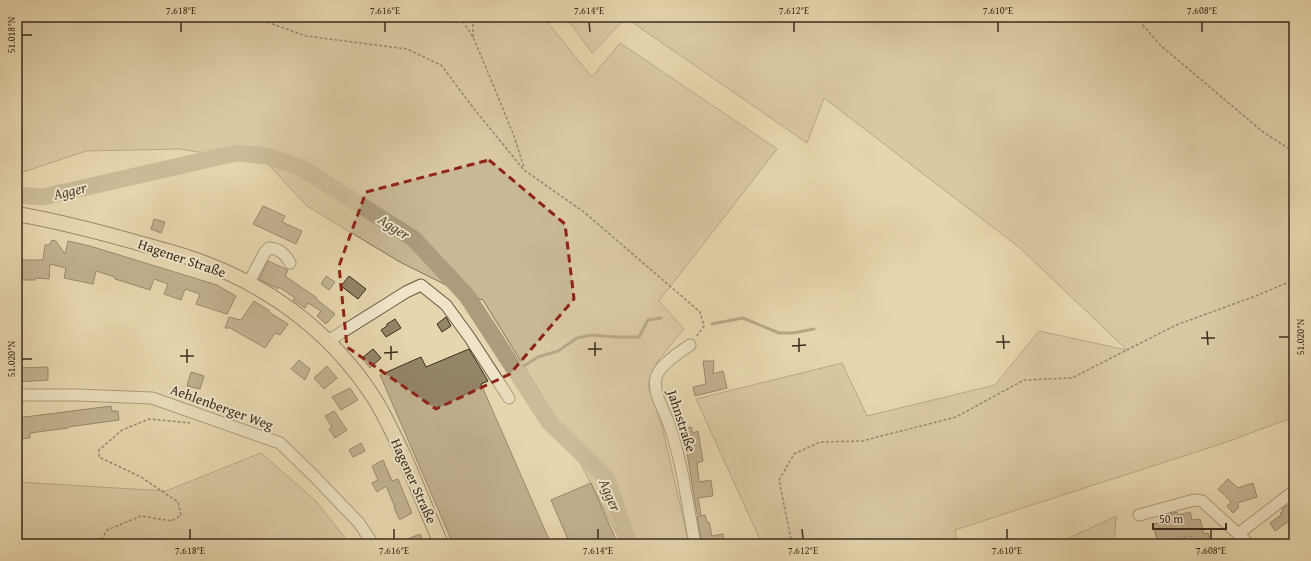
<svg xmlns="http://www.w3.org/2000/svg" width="1311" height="561" viewBox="0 0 1311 561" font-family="'Gentium Book Plus',serif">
<rect width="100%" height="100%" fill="#e6d5ad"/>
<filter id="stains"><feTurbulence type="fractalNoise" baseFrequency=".005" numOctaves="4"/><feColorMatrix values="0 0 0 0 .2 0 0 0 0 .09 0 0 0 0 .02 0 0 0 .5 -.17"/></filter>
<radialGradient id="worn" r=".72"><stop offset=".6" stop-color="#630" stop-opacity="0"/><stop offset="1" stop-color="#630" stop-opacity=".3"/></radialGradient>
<g fill="#c9b895" stroke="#827259">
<path d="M17 17H543L592 77 620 43 777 149 659 301 684 329 657 362 648 385 662 426 689 544H622L564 431 483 300 462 293 400 262 307 206 267 163 179 149 86 151 17 174Z"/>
<path d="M566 17H1294V417L1227 442 955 530 957 544H762L696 399 842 363 867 416 995 385 1039 331 1127 350 1020 248 824 98 807 143 626 18 592 53Z"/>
<path d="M261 453 316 501 350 544H17V482L166 491Z"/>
<path d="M1116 516 1114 544H1056Z"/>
</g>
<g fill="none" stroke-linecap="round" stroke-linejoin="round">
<g stroke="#7f7056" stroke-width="3">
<path d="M712 324 743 318 779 333H793L814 329"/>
<path d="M510 362 522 367 538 357 558 351 577 338 592 335 616 337H639L648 320 661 318"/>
</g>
<path stroke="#ac9c7c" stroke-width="17" d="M17 195 43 197 236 153 267 156 302 168 414 239 467 296 549 422 606 477 629 544"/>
</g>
<g fill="#948468" stroke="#3b2d1d">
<path d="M263 206 285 216 282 222 302 231 296 244 253 224Z"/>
<path d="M154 219 165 222 161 233 151 229Z"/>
<path d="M52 240 56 241 65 254 68 241 90 246 217 285 236 296 227 314 196 304 200 294 185 289 181 300 164 294 168 284 154 279 150 290 115 279V277L96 271 93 284 64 278 66 268 50 264 49 279 35 278V280H18L19 260H43L45 245H49Z"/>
<path d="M268 261 288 270 285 276 317 298 316 299 335 314 326 324 317 316 321 311 308 303 305 308 293 300 295 298 279 287 278 289 259 279Z"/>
<path d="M326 276 335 282 329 290 321 284Z"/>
<path d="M349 276 366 289 358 299 341 286Z"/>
<path d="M254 301 270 311 269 312 288 324 280 335 275 333 265 348 230 328H225L229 317 241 320Z"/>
<path d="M446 317 451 326 442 332 437 324Z"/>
<path d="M395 319 401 328 386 337 381 330 387 326V324Z"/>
<path d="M373 349 381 358 370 368 362 358Z"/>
<path d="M469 349 488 381 481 384 551 544H453L380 375 421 357 426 367Z"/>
<path d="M299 360 310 369 305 380 291 369Z"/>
<path d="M703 361H714L713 374 723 371 727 388 695 396 693 387 706 384Z"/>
<path d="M327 366 337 378 324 389 314 378Z"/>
<path d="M48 367V380L17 382V368Z"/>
<path d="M191 372 204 376 200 389 187 386Z"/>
<path d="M350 388 358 400 341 410 332 397Z"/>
<path d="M111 406 112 411H118L119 420 68 427V428L30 433V438L20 439 19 434H17V418Z"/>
<path d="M334 411 347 430 335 438 329 429 332 427 325 416Z"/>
<path d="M691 427 693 433 698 431 703 461 697 463 699 482 711 480 713 496 698 498 701 514H697L687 453 680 430Z"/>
<path d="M361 443 365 451 353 457 349 450Z"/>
<path d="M383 460 392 481 398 479 412 513 401 519H399L394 507H395L386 486 377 492 372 483 378 480 372 466Z"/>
<path d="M1228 479 1238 488 1253 483 1257 497 1237 503 1239 507 1233 513 1227 506 1231 502 1218 489Z"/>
<path d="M591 483 618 544H570L551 500Z"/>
<path d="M1294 501V529L1289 521 1275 531 1270 523 1282 514 1280 513 1283 511 1282 509Z"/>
<path d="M1177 512 1178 515 1190 512 1192 520 1200 519 1204 534 1208 533 1211 544H1193L1191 536 1176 540 1177 544H1158L1153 524 1166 521V520L1169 519 1168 514Z"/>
<path d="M705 515 707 522H709L712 536 723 534 725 544H702L697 516Z"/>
<path d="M420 534 424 544H395Z"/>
</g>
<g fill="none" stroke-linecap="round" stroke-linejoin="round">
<defs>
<g id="minor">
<path d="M249 282 265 252 269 248C280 249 285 254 290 263"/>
<path d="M328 341 406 292 421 285 446 305 470 338 509 398"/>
<path d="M690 345C680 352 658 366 656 378 653 392 662 406 667 419 682 458 687 503 695 544"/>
<path d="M17 395H78L152 398 280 443 312 474 359 523 373 544"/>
<path d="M1139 515 1194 500 1202 501 1249 544"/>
<path d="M1238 534 1294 491"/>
</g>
<path id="major" d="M17 214C57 221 96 231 135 242 156 248 178 253 199 261 271 287 332 333 374 398 386 417 395 438 405 458 417 486 429 515 441 544"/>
</defs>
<use href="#minor" stroke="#665741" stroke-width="13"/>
<use href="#major" stroke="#3b2d1d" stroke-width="16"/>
<g stroke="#3b2d1d" stroke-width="1.5" stroke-dasharray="3 2" stroke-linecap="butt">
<path d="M253 17 306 36 407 49 441 65 475 110 524 170 584 212 700 312 704 326 696 337"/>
<path d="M460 17 473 37 490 77 514 136 524 168"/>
<path d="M1136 17 1159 44 1263 132 1294 152"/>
<path d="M473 37V17"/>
<path d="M99 544 107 530 141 516 172 521 181 515 178 502 141 477 99 457V450L122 430 149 419 190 423"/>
<path d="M792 544 779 480 794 454 820 442 862 441 956 417 1024 380 1072 378 1176 325 1253 297 1294 280"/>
</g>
<use href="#minor" stroke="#efe4ca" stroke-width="11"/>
<use href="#major" stroke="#e6d5ad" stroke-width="14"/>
</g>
<path d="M0 0H1311V561H0ZM489 160 565 224 574 299 510 374 436 409 347 347 339 266 366 192Z" fill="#e6d5ad" fill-opacity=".55" fill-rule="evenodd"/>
<path fill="none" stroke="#8f2418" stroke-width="3" stroke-dasharray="8 5" stroke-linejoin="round" d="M489 160 565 224 574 299 510 374 436 409 347 347 339 266 366 192Z"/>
<path fill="none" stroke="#3b2d1d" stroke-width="1.5" d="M181 22V32M385 22V32M589 22 590 32M794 22V32M998 22V32M1202 22V32M22 35H32M1207 331 1208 345M1003 335 1004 349M1279 337H1289M799 338V352M1201 338H1215M595 342V356M996 342H1010M391 346V360M792 346 806 345M187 349V363M588 349H602M384 353 398 352M180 356H194M22 359H32M190 529V539M394 529V539M598 529V539M802 529 803 539M1007 529V539M1211 529V539"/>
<g text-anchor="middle" stroke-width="4" stroke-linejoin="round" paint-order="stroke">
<g font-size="14" fill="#3b2d1d" stroke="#efe4ca">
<text transform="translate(182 258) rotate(19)" y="5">Hagener Straße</text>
<text transform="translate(222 407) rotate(20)" y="5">Aehlenberger Weg</text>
<text transform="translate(682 421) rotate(72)" y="5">Jahnstraße</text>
<text transform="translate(414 481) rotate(66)" y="5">Hagener Straße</text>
</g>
<g font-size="15" font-style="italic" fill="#574935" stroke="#efe4ca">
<text transform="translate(70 191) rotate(-13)" y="5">Agger</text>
<text transform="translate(394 227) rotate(33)" y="5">Agger</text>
<text transform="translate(610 495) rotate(67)" y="5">Agger</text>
</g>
</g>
<rect width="1311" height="561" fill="none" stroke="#e6d5ad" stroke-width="44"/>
<path d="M1153 523v6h73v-6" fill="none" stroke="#3b2d1d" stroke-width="2"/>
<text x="1159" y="523" font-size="12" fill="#3b2d1d" stroke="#efe4ca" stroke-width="3" paint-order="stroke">50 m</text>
<rect x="22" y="22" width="1267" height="517" fill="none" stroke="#3b2d1d" stroke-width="1.5"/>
<g font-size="10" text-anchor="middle" fill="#3b2d1d">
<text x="181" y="14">7.618°E</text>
<text x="385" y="14">7.616°E</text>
<text x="589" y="14">7.614°E</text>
<text x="794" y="14">7.612°E</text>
<text x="998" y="14">7.610°E</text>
<text x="1202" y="14">7.608°E</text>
<text transform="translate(11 35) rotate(-90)" y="4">51.018°N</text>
<text transform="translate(1300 337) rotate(-90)" y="4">51.020°N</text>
<text transform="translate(11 359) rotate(-90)" y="4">51.020°N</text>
<text x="190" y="554">7.618°E</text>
<text x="394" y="554">7.616°E</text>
<text x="598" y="554">7.614°E</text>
<text x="803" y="554">7.612°E</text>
<text x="1007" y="554">7.610°E</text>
<text x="1211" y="554">7.608°E</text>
</g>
<rect width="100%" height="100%" filter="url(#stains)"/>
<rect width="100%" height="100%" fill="url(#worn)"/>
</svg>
